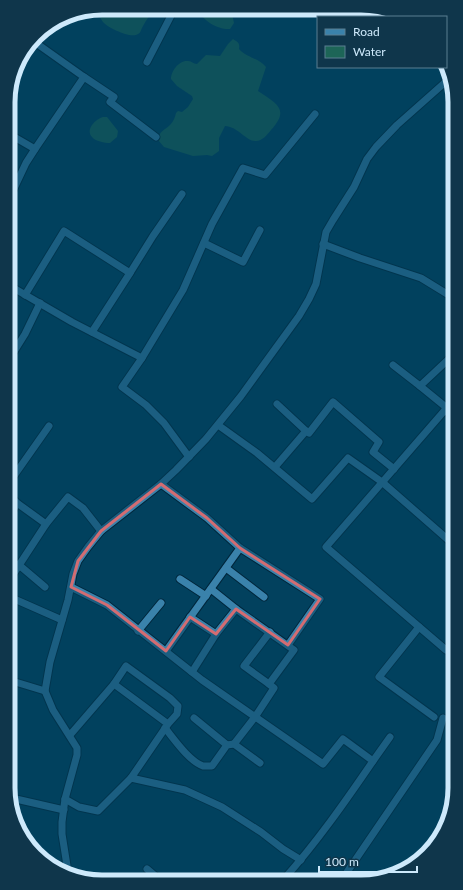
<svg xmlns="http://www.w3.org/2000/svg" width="463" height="890" viewBox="0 0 463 890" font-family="Lato,sans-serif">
<rect width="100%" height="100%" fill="#02415e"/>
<g fill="#1d6557">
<path d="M102 8H155C151 14 146 20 143 26 141 29 141 33 138 34 131 39 109 28 104 23 100 19 99 14 97 9Z"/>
<path d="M201 9H233L232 14 234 23 230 29C219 30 202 21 199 10Z"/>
<path d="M233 39C238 42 240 43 239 49 247 58 259 58 266 67L258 91C277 104 290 109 271 130 267 135 262 141 256 141 247 142 237 126 225 126L219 138V151L212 156 207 155 193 156 164 147 158 140C159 131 165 130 170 125 174 121 175 117 176 113L178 111 182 112 188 107 193 99 192 96 177 86 171 79C171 71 179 60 188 61 192 61 193 64 197 64L206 55 220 56 228 44Z"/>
<path d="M103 117H107L118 131 117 137 110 143C105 143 95 141 92 137 85 129 96 119 103 117Z"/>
</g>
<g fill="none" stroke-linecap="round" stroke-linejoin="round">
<defs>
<g id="minor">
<path d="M147 62 175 8"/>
<path d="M84 77 114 97 110 102 156 137"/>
<path d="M9 134 35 149 26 163 9 199"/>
<path d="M35 149 84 77 36 43 49 26"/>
<path d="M204 243 243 262 260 230"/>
<path d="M323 244 360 258 421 278 452 297"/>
<path d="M130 273 153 236 182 194"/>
<path d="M10 286 72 322 142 358 122 387 146 405 164 423 189 457"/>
<path d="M25 295 64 231 130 273 92 332"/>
<path d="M10 358 25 334 40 303"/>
<path d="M142 358 183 290 212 224 243 168 265 175 315 114"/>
<path d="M393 365 420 386"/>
<path d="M277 404 306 431"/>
<path d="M447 408 420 386 452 356"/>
<path d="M445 410 452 403"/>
<path d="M452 416 445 410 326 547 446 650 454 641"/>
<path d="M218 425 257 453 312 499 348 458 382 482 453 544"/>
<path d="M275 467 306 431 309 433 333 402 379 442 373 452 394 469"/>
<path d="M11 480 49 426"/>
<path d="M161 484 207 518 240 548"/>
<path d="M11 497 17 503 46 524"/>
<path d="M11 514 17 503"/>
<path d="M11 562 19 565 45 587"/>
<path d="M226 568 264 597"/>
<path d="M12 576 46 524 68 497 83 508 101 531"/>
<path d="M180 579 206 596"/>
<path d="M71 587 107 605 202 680 323 764 343 739 373 761C345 802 317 842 284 879"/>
<path d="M12 598 62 620"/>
<path d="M236 609 294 650 269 684 274 688 255 717 234 744 260 763"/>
<path d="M190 617 216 634"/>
<path d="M419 627 379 677 434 717"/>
<path d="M138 631 161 603"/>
<path d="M166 651 240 548 320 599 288 645"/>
<path d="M192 672 216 634 236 609 211 589"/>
<path d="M12 681 45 691"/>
<path d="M269 684 244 666 270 632"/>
<path d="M194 718 227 745"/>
<path d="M165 728C174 739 189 761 203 766 205 766 209 766 212 766L227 745 234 744"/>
<path d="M70 735 114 684"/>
<path d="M373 761 390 737"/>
<path d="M131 778 168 724 114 684 126 666 170 698 178 706 177 714 168 724"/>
<path d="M13 796 16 799 64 810"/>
<path d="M65 799 79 807 98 811 131 778 185 790 222 807 261 832 283 849 301 860"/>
<path d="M147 869 160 880"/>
<path d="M68 872 62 834V822L65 799 77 755V748L53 710 45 691 50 662 68 600 73 574 78 561 88 547 101 531 161 484 176 470 206 439 241 396 299 316 309 299 316 284 326 232 333 220 354 187 367 159 376 147 397 125 450 78"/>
<path d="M343 878 437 740 443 718"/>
</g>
</defs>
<use href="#minor" stroke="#00263b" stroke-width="9"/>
<use href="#minor" stroke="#3a82ab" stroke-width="7"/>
</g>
<path d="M0 0H463V890H0ZM161 484 207 518 240 548 320 599 288 645 236 609 216 634 190 617 166 651 107 605 71 587 78 561 101 531Z" fill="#02415e" fill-opacity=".55" fill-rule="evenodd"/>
<path fill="none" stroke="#d36c72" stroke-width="3" stroke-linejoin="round" d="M161 484 207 518 240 548 320 599 288 645 236 609 216 634 190 617 166 651 107 605 71 587 78 561 101 531Z"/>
<path d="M0 0H463V890H0ZM102 15H361A87 87 0 0 1 448 102V788A87 87 0 0 1 361 875H102A87 87 0 0 1 15 788V102A87 87 0 0 1 102 15Z" fill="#0f364b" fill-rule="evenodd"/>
<path fill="none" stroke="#cde9fb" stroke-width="5" d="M102 15H361A87 87 0 0 1 448 102V788A87 87 0 0 1 361 875H102A87 87 0 0 1 15 788V102A87 87 0 0 1 102 15Z"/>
<rect x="317" y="16" width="130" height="52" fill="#0f364b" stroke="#5b7e91"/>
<rect x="325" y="29" width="20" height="6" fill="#3a82ab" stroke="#5b7e91"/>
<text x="353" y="36" font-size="12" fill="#cde9fb">Road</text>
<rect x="325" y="46" width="20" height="12" fill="#1d6557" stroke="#5b7e91"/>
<text x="353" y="56" font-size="12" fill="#cde9fb">Water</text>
<path d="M319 866v6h98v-6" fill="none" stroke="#cde9fb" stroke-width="2"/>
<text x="325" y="866" font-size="12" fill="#cde9fb" stroke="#0f364b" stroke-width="3" paint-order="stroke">100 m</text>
</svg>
